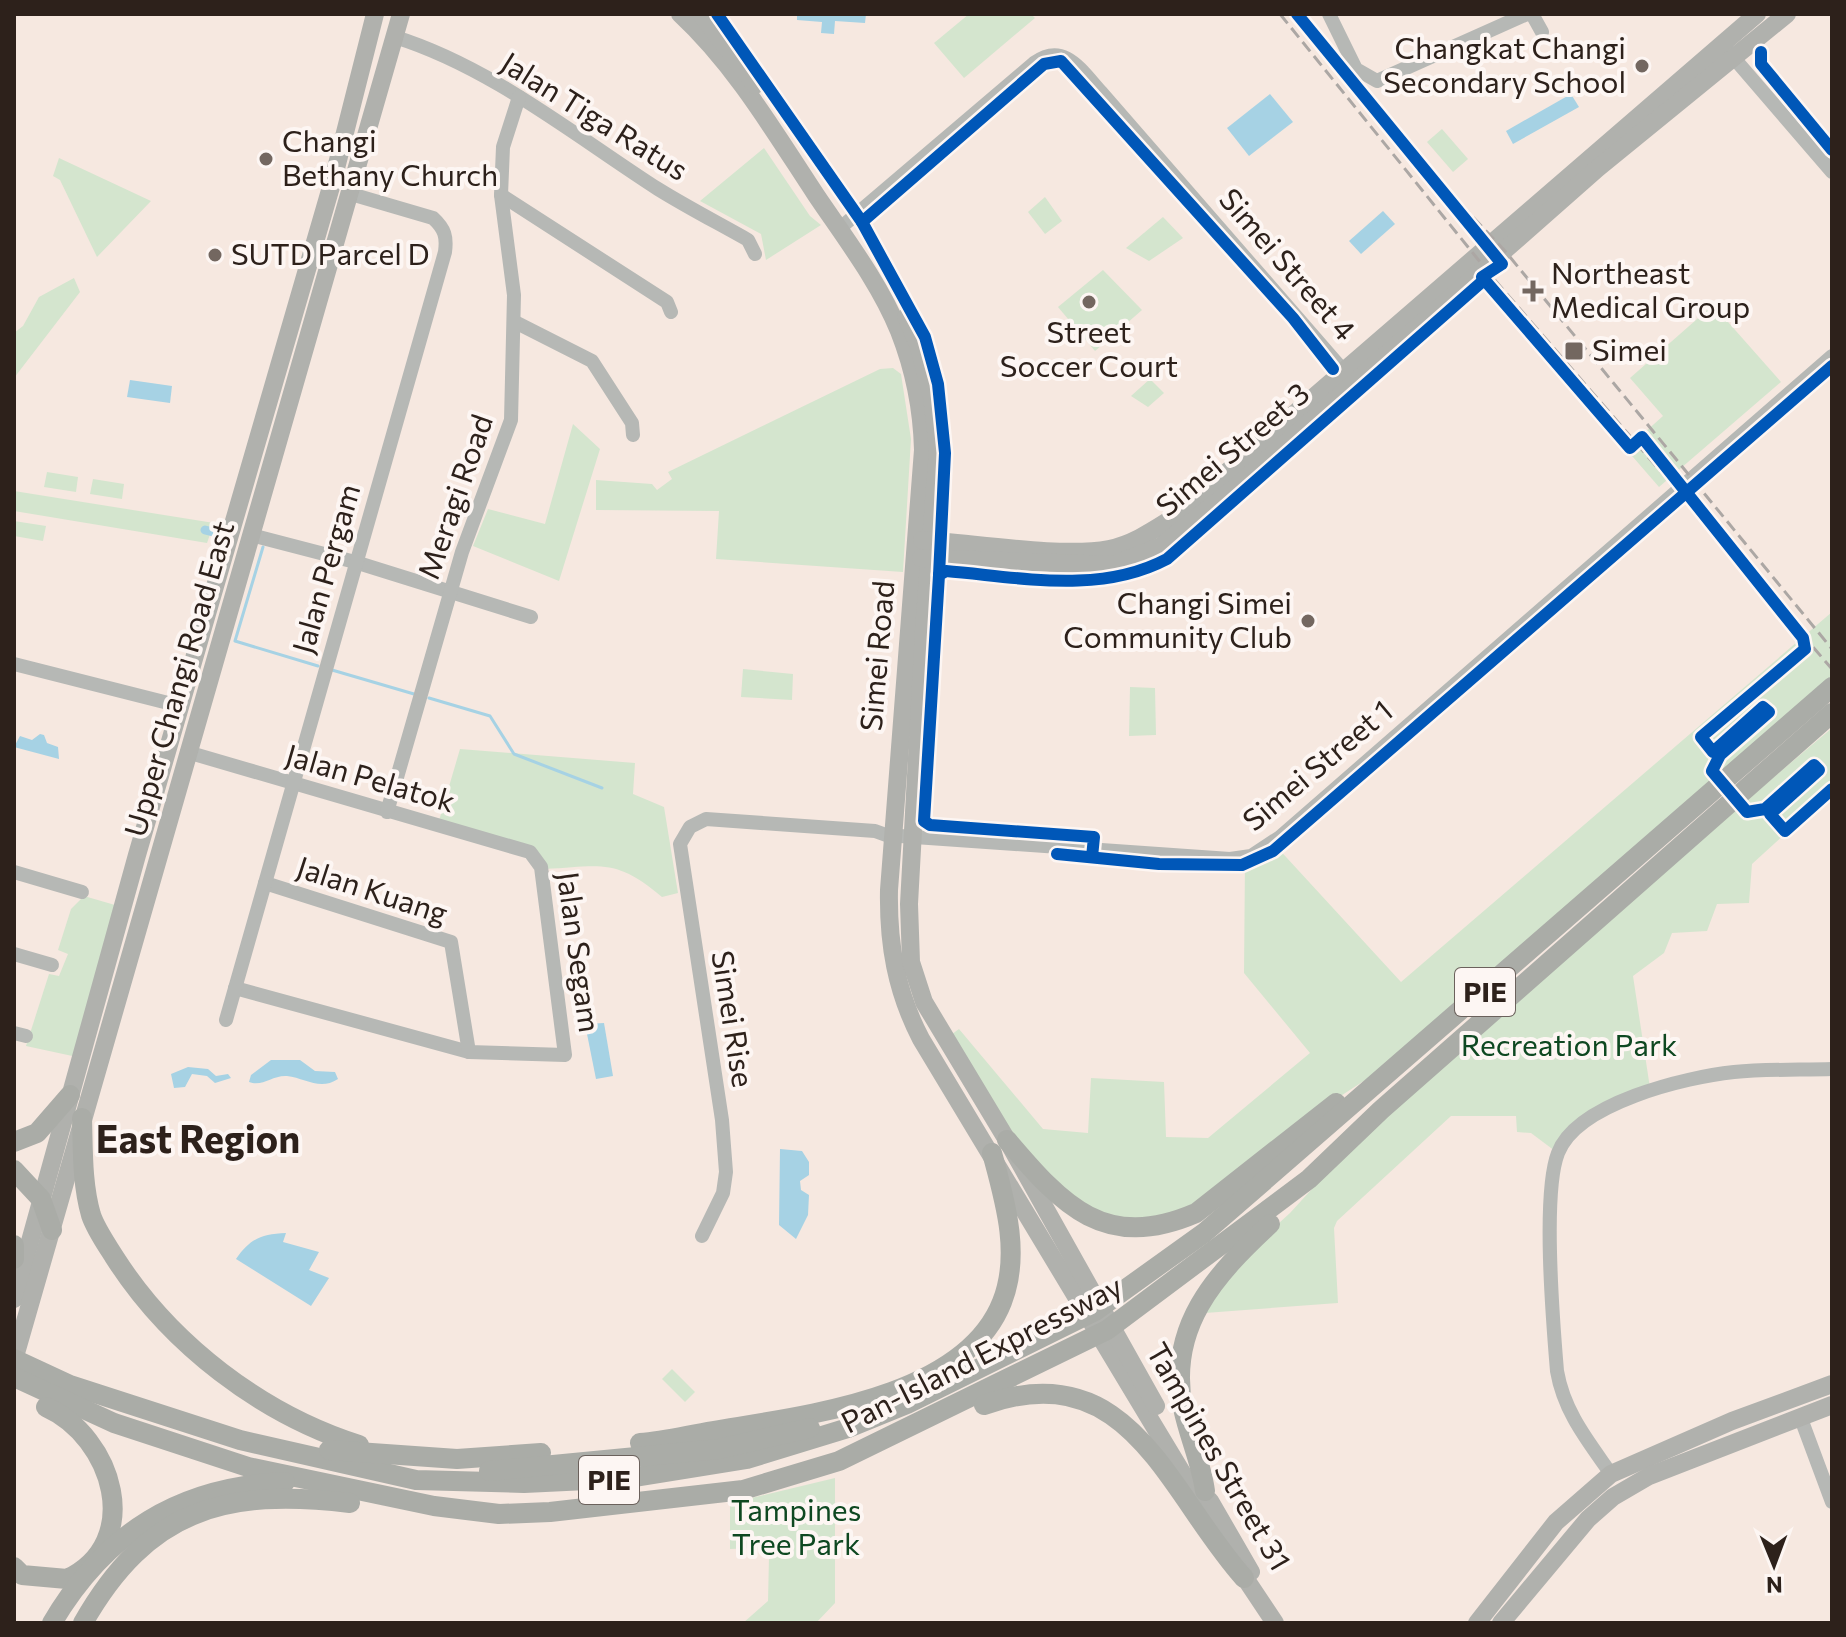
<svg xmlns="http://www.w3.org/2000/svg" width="1846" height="1637" viewBox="0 0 1846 1637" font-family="Commissioner,sans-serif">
<rect width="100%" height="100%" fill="#f6e8e0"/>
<g fill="#d4e5ce">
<path d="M969 14H1031L1035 18 964 78 934 43Z"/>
<path d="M1442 129 1468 159 1453 172 1427 142Z"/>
<path d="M764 148 810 216 821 225 766 260 761 234 700 201Z"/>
<path d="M59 158 151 201 97 257 60 180 53 176Z"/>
<path d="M1045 197 1062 221 1045 234 1028 212Z"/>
<path d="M1163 217 1183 238 1149 261 1126 248Z"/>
<path d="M1103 270 1142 310 1095 351 1058 307Z"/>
<path d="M74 278 80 292 14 378V333L23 326 39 297Z"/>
<path d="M1713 305 1781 382 1659 487 1626 449 1663 416 1630 378Z"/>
<path d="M893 368 901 374 911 439 903 572 716 559 719 511 596 510V480L652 484 657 490 672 479 668 472 880 369Z"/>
<path d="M1150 379 1164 393 1148 407 1131 396Z"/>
<path d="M573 424 600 449 559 581 473 546 488 509 545 524Z"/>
<path d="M47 472 78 477 76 492 44 487Z"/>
<path d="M93 479 124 484 122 499 90 494Z"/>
<path d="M14 491 214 523 207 543 14 511Z"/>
<path d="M14 521 46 526 43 541 14 536Z"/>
<path d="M1832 612V684L1425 1041 1333 1101 1195 1209 1113 1224 1043 1177 948 1037 959 1029 1043 1129 1088 1133 1091 1078 1164 1082 1166 1137 1208 1138 1310 1053 1244 973 1245 861 1275 845 1401 982Z"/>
<path d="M743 669 793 674 792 700 741 697Z"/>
<path d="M1130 687 1155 688 1156 735 1129 736Z"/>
<path d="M1832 728V791L1752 864 1749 903 1717 904 1707 931 1672 933 1664 953 1633 976 1650 1088 1594 1111 1555 1151 1531 1133 1517 1132 1516 1116H1451L1337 1221 1334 1228 1338 1303 1205 1313 1235 1263 1290 1213 1355 1142 1627 901Z"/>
<path d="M460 749 635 763 633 794 664 807 678 893 662 897C616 858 602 866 545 869L538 856 438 824Z"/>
<path d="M84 896 115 905 77 1057 26 1046 49 974 59 976 68 954 58 950 71 909Z"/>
<path d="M672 1369 695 1392 685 1402 662 1379Z"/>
<path d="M835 1478V1603L816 1623H743L768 1601 769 1557 755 1548 730 1549V1503Z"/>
</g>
<g fill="#a6d2e4">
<path d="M797 14H866L865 23 835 21 834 34 821 33 822 22 797 20Z"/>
<path d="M1270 94 1293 122 1249 156 1227 128Z"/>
<path d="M1571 94 1579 107 1513 144 1506 131Z"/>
<path d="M1383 211 1395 224 1361 254 1349 241Z"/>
<path d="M130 380 172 386 170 403 127 397Z"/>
<path d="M40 734 44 735 47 743 58 747 59 759 14 747 20 736 32 740Z"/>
<path d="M604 1023 613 1076 596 1079 585 1024Z"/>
<path d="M271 1060H300L315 1071 335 1072 338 1079C320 1091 305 1078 287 1076 272 1075 263 1087 249 1082L251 1075Z"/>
<path d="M188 1067 208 1069 216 1076 228 1074 231 1078 215 1083 207 1076 192 1074 185 1087 174 1088 171 1074Z"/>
<path d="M780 1149 802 1151 809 1162V1175L800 1181 801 1190 809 1195 808 1215 796 1239 779 1225Z"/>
<path d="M286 1233 283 1242 319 1252 309 1270 329 1278 311 1306 236 1259C250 1239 261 1234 286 1233Z"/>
</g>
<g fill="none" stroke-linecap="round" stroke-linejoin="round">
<g stroke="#a6d2e4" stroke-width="3">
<path d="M263 547 235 641 318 666"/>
<path d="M332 670 414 694"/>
<path d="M429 698 490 716 514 754 602 788"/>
</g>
<path stroke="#a6d2e4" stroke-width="9" d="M205 530 221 534"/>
<g stroke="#b6b8b5" stroke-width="14">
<path d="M1329 14 1356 69 1377 81 1527 14"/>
<path d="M1532 14 1542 32"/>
<path d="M395 37C491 67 574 135 658 189 687 207 718 223 748 240L755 254"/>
<path d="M1727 50 1832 172"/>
<path d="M501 195 667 302 671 312"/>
<path d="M839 229 1034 63C1064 41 1081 70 1101 92L1349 377"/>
<path d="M515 322 592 361 632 423 633 435"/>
<path d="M251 535 355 562 531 617"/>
<path d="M14 664 180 706"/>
<path d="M187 752 530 852 541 867 565 1055 469 1052 235 988"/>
<path d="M387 812 462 552 511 420 514 295 501 195 503 147 519 97"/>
<path d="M14 872 82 892"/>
<path d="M265 883 451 942 469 1052"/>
<path d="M14 954 52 965"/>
<path d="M226 1020 445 252C447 237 445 229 433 218L351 194"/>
<path d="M14 1033 26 1036"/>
<path d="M702 1236 723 1193 726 1172 722 1120 680 844 690 827 706 819 875 831 886 835 1230 859 1251 856 1280 837 1832 356"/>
<path d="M1800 1416 1832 1502"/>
<path d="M1611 1474C1588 1441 1564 1412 1557 1371 1553 1323 1542 1194 1558 1153 1577 1103 1686 1077 1734 1072 1767 1069 1800 1070 1832 1069"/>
</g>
<g stroke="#b0b1ad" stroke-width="18">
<path d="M680 14C735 65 775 133 816 195 845 238 879 282 899 331 914 369 922 409 923 450L889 890C888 944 896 991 921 1039L1210 1519"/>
<path d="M701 14 755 85"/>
<path d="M906 317 918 344 932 397 938 449 924 629 909 904 911 962 924 1002 1007 1140 1156 1406"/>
<path d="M922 540C973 543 1062 558 1109 549 1134 544 1155 529 1176 516L1757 14"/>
<path d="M921 558 1113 565 1161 546 1238 485 1598 168 1787 14"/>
<path d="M14 1299 137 855 333 180 375 14"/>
<path d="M14 1360 401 14"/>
<path d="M1210 1501 1251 1572"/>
<path d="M1237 1566 1275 1623"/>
<path d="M1477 1623 1556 1522 1611 1474 1732 1421 1832 1384"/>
<path d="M1501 1623 1588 1519 1613 1497 1649 1476 1832 1405"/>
</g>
<g stroke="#aaaca7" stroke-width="20">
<path d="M82 1118C83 1150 82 1184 91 1215 96 1230 107 1245 115 1258 170 1344 261 1414 359 1445"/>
<path d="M1007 1140C1063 1206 1105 1252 1196 1213L1336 1103"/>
<path d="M14 1142 37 1133 70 1095"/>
<path d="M14 1170 41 1199 52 1230"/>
<path d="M14 1245V1259"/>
<path d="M14 1359 70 1385 240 1440 416 1480 524 1483 629 1478 747 1459 848 1428 907 1404 1095 1311 1204 1233 1832 687"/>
<path d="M14 1377 114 1423 248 1467 434 1506 499 1514 550 1512 743 1490 839 1461 1107 1330 1309 1179 1381 1110 1832 713"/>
<path d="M984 1405C1130 1353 1167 1492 1244 1578"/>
<path d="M640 1443C665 1441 688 1435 713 1431 801 1416 964 1399 1002 1302 1021 1254 1005 1201 992 1153"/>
<path d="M329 1450 457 1459 541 1453"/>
<path d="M489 1471 719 1449 810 1428"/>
<path d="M1205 1491C1201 1462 1189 1437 1183 1408 1167 1327 1215 1275 1270 1224"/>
<path d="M14 1567 22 1575 67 1579C145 1542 113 1437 46 1407"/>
<path d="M52 1623C105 1533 180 1486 285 1482"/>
<path d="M83 1623C148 1509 225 1488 350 1503"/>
</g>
<g stroke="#aca7a4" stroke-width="3" stroke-dasharray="12 6" stroke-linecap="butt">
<path d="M1280 14 1493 278 1832 669"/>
<path d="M1296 14 1402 142 1505 251 1832 649"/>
</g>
<defs>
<g id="cycleway">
<path d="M717 14 862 222 1044 64 1061 61 1293 318 1333 369"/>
<path d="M1297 14 1502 264 1482 277 1630 448 1642 437 1803 638 1805 649 1701 737 1713 752 1763 707 1769 712 1720 755 1712 771 1747 812 1765 809 1814 765 1819 770 1770 814 1785 831 1832 789"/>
<path d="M1761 52V64L1832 150"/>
<path d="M862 222 925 337 938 384 945 453 939 575"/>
<path d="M1057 854 1159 864 1242 865 1273 851 1832 366"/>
<path d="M1092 857 1094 837 930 825 924 821 939 575 946 571C1019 577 1099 595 1167 559L1484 280"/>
</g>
</defs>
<use href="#cycleway" stroke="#fdf6f3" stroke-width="17"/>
<use href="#cycleway" stroke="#0057b8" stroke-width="12"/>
</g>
<g fill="#736760" stroke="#fdf6f3" stroke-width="3">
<circle cx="1642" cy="66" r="8"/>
<circle cx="266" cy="159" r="8"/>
<circle cx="215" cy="255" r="8"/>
<path d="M1529 279h8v8h8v8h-8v8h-8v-8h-8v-8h8z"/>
<circle cx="1089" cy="302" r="8"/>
<rect x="1564" y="341" width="20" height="20" rx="4"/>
<circle cx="1308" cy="621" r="8"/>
</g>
<g text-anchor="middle" stroke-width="8" stroke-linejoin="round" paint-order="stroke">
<g fill="#fdf6f3" stroke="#6b615c" stroke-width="2">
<rect x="1455" y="968" width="60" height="48" rx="6"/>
<rect x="579" y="1456" width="60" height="48" rx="6"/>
</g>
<g font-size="28" font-weight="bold" fill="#2d211b">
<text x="1485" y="1002">PIE</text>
<text x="609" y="1490">PIE</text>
</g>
<g font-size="30" fill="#2d211b" stroke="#fdf6f3" text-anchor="start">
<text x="1626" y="59" text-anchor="end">Changkat Changi<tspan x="1626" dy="34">Secondary School</tspan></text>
<text x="282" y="152">Changi<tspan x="282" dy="34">Bethany Church</tspan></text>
<text x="231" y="265">SUTD Parcel D</text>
<text x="1551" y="284">Northeast<tspan x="1551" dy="34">Medical Group</tspan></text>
<text x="1089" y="343" text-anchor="middle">Street<tspan x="1089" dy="34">Soccer Court</tspan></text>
<text x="1592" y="361">Simei</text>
<text x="1292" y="614" text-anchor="end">Changi Simei<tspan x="1292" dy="34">Community Club</tspan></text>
</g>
<g font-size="30" fill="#2d211b" stroke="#fdf6f3">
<text transform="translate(594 117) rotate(32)" y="10">Jalan Tiga Ratus</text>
<text transform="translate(1287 265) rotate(49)" y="10">Simei Street 4</text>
<text transform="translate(1233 450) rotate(-40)" y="10">Simei Street 3</text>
<text transform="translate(456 497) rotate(-71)" y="10">Meragi Road</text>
<text transform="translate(327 569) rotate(-74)" y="10">Jalan Pergam</text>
<text transform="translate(878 656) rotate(-85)" y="10">Simei Road</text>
<text transform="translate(180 679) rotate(-74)" y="10">Upper Changi Road East</text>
<text transform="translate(1318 766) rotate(-40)" y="10">Simei Street 1</text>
<text transform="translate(370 779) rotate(16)" y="10">Jalan Pelatok</text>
<text transform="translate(372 891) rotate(18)" y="10">Jalan Kuang</text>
<text transform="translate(578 952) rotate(82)" y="10">Jalan Segam</text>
<text transform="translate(732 1019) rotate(81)" y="10">Simei Rise</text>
<text transform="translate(982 1355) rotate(-27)" y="10">Pan-Island Expressway</text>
<text transform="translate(1218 1457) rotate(60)" y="10">Tampines Street 31</text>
</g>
<g font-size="30" fill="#0e4821" stroke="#fdf6f3">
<text x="1569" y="1056">Recreation Park</text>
<text x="796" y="1521">Tampines<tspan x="796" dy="34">Tree Park</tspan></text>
</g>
<g font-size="38" font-weight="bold" fill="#2d211b" stroke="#fdf6f3">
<text x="198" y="1153">East Region</text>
</g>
</g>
<rect width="1846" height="1637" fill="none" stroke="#2d211b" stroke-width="32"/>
<g transform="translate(1774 1565) rotate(179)" stroke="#fdf6f3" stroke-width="6" paint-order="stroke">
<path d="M0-6L14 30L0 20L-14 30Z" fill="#2d211b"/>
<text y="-12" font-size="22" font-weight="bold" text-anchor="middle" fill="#2d211b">N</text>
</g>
</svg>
